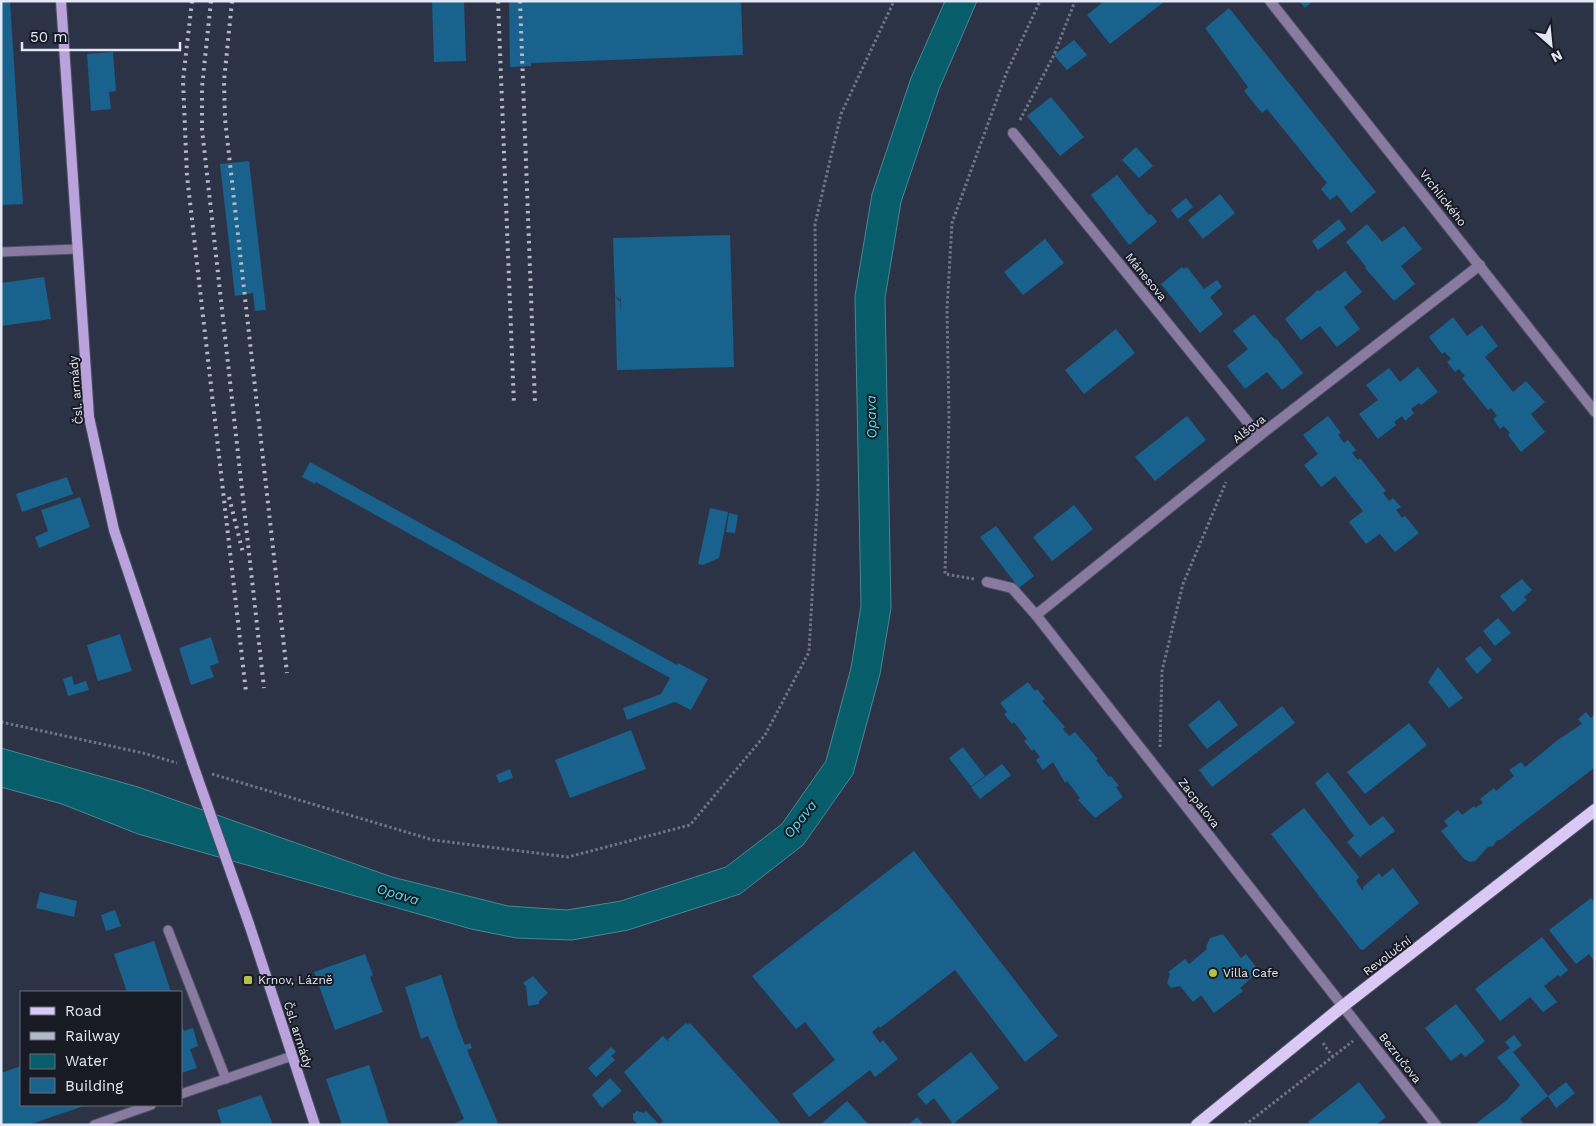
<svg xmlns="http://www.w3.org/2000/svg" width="1596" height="1126" viewBox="0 0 1596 1126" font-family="'Work Sans',sans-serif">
<rect width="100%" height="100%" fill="#2d3346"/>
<path fill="#075d69" stroke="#498793" d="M945 1H977L939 89 901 202 885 298 891 608 880 674 853 774 803 845 740 894 628 930 572 940 516 938 471 929 138 834 62 804 1 787V748L138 787 392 877 508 906 567 910 621 901 726 867 782 824 826 761 851 668 861 606 855 296 872 194 911 78Z"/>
<g fill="#19628d">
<path d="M1 1H10L23 204 1 205Z"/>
<path d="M432 1H464L466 61 434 62Z"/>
<path d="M509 1H741L743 55 531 63V66L510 67Z"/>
<path d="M1104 1H1165L1110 44 1087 15Z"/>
<path d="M1299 1H1313L1305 8Z"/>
<path d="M1229 8 1376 192 1351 213 1337 195 1330 200 1321 189 1327 183 1267 109 1262 113 1244 91 1248 87 1205 28Z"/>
<path d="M1074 40 1087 55 1067 70 1054 55Z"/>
<path d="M113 52 116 91 109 92 111 109 91 111 87 54Z"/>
<path d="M1051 97 1084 137 1060 156 1027 116Z"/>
<path d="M1136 147 1153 166 1139 178 1122 160Z"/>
<path d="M249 161 266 310 255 311 253 293 235 296 220 164Z"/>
<path d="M1117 175 1149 215 1151 214 1157 222 1129 245 1091 195Z"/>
<path d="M1220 194 1235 213 1203 239 1188 220Z"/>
<path d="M1186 198 1193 207 1178 219 1171 210Z"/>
<path d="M1339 219 1346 229 1318 250 1312 241Z"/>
<path d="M1367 224 1382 242 1404 226 1422 249 1401 266 1415 284 1394 301 1365 268 1366 267 1346 242Z"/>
<path d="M730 235 734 367 617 370 615 296 620 302V312L621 295V294L620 300 615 295 613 238Z"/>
<path d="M1045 239 1064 263 1023 295 1004 272Z"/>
<path d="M1182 267 1184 269 1187 267 1204 289 1217 280 1222 287 1210 297 1223 314 1200 333 1161 284Z"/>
<path d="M1345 271 1362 292 1344 307 1360 329 1337 347 1320 326 1301 340 1285 319 1318 290 1320 291Z"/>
<path d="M44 277 51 319 1 326V283Z"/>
<path d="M1254 314 1275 339 1276 338 1303 373 1282 390 1267 372 1245 389 1227 366 1248 349 1233 331Z"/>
<path d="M1453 317 1467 336 1482 325 1498 346 1485 357 1513 392 1526 381 1545 402 1531 414 1545 432 1521 452 1508 435 1510 433 1504 426 1500 429 1493 419 1497 416 1491 408 1488 410 1462 378 1465 376 1459 369 1455 372 1447 362 1451 359 1445 352 1442 354 1429 337Z"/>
<path d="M1116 329 1135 353 1084 394 1065 370Z"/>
<path d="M1418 367 1438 392 1421 405 1419 403 1411 409 1414 413 1405 421 1402 416 1394 422 1396 425 1378 439 1359 414 1378 400 1366 385 1389 368 1400 382Z"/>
<path d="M1187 416 1206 440 1155 481 1135 457Z"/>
<path d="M1328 416 1341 433 1338 435 1344 443 1348 440 1356 450 1352 453 1358 460 1360 458 1386 491 1383 493 1389 501 1393 498 1401 507 1396 510 1402 518 1405 516 1419 533 1395 552 1380 534 1366 544 1349 522 1363 511 1335 476 1321 487 1304 465 1318 454 1303 435Z"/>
<path d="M310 462 677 665 678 663 708 679 691 710 675 702 627 720 623 708 661 694 670 678 316 482 315 484 302 477Z"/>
<path d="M67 477 73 494 22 512 16 494Z"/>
<path d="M80 497 90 527 39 548 35 537 48 531 41 510Z"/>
<path d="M1074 505 1093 529 1052 561 1033 537Z"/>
<path d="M710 508 728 512 719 558 703 565 698 564Z"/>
<path d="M729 513 738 515 735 533 726 532Z"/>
<path d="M996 526 1034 576 1019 588 980 537Z"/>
<path d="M1522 579 1532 590 1524 597 1527 600 1513 612 1500 596Z"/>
<path d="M1498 618 1511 633 1495 646 1483 631Z"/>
<path d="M120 634 132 671 98 681 87 645Z"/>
<path d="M211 637 219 663 210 666 214 677 191 685 179 648Z"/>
<path d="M1480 646 1492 660 1477 674 1465 659Z"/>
<path d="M1438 667 1463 698 1449 708 1428 682Z"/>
<path d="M72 676 74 685 86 681 89 690 68 696 63 679Z"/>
<path d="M1028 682 1035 691 1037 689 1045 699 1042 701 1065 727 1063 729 1069 736 1075 732 1098 759 1096 760 1109 777 1111 776 1119 786 1116 787 1123 797 1095 818 1078 800 1080 798 1067 781 1065 783 1053 762 1043 770 1036 760 1040 757 1034 749 1032 751 1024 741 1027 739 1014 722 1012 724 1004 714 1007 712 1000 703Z"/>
<path d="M1219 700 1238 725 1207 749 1188 725Z"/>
<path d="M1282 706 1295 723 1212 787 1199 770Z"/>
<path d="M1586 712 1591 718 1595 714 1594 768 1500 840H1497L1493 846 1488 847 1475 861 1470 862 1464 859 1441 831 1448 826 1444 821 1458 810 1462 815 1474 806 1475 808 1483 803 1480 799 1494 788 1496 791 1514 776 1509 770 1521 762 1525 767 1559 739 1582 724 1578 719Z"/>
<path d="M1409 723 1427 745 1365 794 1347 772Z"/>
<path d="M631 730 646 769 570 798 555 760Z"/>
<path d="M963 747 985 776 971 786 949 758Z"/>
<path d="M1002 764 1011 775 980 799 971 787Z"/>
<path d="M510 769 513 778 499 783 496 775Z"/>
<path d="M1328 772 1370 826 1383 816 1395 831 1360 857 1347 842 1354 836 1315 783Z"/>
<path d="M1304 808 1359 877 1356 881 1363 891V887L1379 873 1382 877 1393 868 1419 903 1363 950 1360 949 1271 834Z"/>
<path d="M914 851 1058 1036 1025 1062 955 970 880 1028 879 1026 872 1032 880 1043 883 1040 898 1059 875 1077 870 1070 809 1117 792 1094 835 1060 805 1022 796 1029 752 976Z"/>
<path d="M40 892 77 901 74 917 36 908Z"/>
<path d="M1591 898 1595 903V962L1589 954 1576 964 1549 930Z"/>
<path d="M115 910 121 926 106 931 101 915Z"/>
<path d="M1223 934 1241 958 1246 954 1259 971 1240 988 1243 991 1214 1013 1201 995 1193 1002 1180 986 1171 988 1167 983 1170 974 1168 972 1185 959 1189 964 1207 949 1206 947 1210 938Z"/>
<path d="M1542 937 1568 970 1560 977 1558 975 1544 986 1557 1002 1543 1012 1530 997 1500 1021 1475 989Z"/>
<path d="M154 941 171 992H127L114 954Z"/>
<path d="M365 954 373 975 370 977 383 1012 335 1030 314 972Z"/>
<path d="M441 975 457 1025 465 1045 470 1043 472 1048 467 1050 498 1123 494 1125H452L464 1119 428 1036 421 1039 405 987Z"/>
<path d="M533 976 548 993 539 1001V1004L528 1006 526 986 523 983Z"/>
<path d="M1456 1004 1485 1041 1465 1057 1461 1053 1451 1061 1425 1028Z"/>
<path d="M181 1023 184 1031 193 1028 198 1046 190 1049 197 1068 181 1073Z"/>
<path d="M686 1023 688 1025 690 1023 782 1125H638L633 1119V1114L637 1111 644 1113 646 1111 659 1124 663 1121 624 1072 663 1036 669 1042 668 1039Z"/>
<path d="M1514 1035 1522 1045 1513 1052 1548 1096 1566 1082 1575 1093 1556 1108 1548 1096 1520 1119 1524 1125H1474L1507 1100 1520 1085 1497 1057 1510 1048 1505 1042Z"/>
<path d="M611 1047 616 1052 611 1056 615 1060 596 1077 588 1068Z"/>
<path d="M971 1052 999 1088 953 1124 934 1098 926 1105 917 1094Z"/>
<path d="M369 1065 389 1125H342L326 1079Z"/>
<path d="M21 1066V1105H87L28 1125H1V1073Z"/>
<path d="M610 1078 622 1091 602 1108 592 1095Z"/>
<path d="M1359 1082 1386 1117 1376 1125H1310L1308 1122Z"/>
<path d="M261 1095 273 1125H222L217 1110Z"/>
<path d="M847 1101 869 1125H820Z"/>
<path d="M917 1117 924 1125H908Z"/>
</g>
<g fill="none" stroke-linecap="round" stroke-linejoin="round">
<defs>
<g id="lane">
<path d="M1 252 78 249"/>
<path d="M168 930 226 1079"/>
<path d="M181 1094 292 1056"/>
<path d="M94 1125 151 1105"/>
</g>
<g id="street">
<path d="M1270 1 1595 412"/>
<path d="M1013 133 1259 436"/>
<path d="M987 582 1012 588 1036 615 1436 1125"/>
<path d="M1036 615 1259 436 1480 265"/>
</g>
<g id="secondary">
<path d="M61 1 89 417 114 530 192 762"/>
<path d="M249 924 315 1125"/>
</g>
<path id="primary" d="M1197 1125 1343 1006 1595 810"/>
</defs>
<use href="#lane" stroke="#4a5062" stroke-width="11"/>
<use href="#street" stroke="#4a5062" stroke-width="12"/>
<use href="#secondary" stroke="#4a5062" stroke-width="12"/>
<use href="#primary" stroke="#4a5062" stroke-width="14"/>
<g stroke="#707586" stroke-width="3" stroke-dasharray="2.5 2.5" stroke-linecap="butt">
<path d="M1020 120 1054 55 1075 1"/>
<path d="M974 579 945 574 949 417 947 309 952 223 1006 74 1040 1"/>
<path d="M1 722 143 753 177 763"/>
<path d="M1160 747 1162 671 1183 584 1226 482"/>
<path d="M212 774 433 840 568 857 690 825 765 735 809 652 818 489 815 224 841 114 894 1"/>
<path d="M1323 1043 1333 1057"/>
<path d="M1245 1125 1353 1041"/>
</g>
<use href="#lane" stroke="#897b9f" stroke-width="9"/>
<use href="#street" stroke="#897b9f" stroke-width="10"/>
<use href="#secondary" stroke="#baa3dc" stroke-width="10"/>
<use href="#primary" stroke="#dac9f5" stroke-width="12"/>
<g stroke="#b4b8c7" stroke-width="4" stroke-dasharray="2.5 5" stroke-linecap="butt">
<path d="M192 1 183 80 187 176 246 692"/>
<path d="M211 1 202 87V129L264 688"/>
<path d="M232 1 224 81 225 119 287 673"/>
<path d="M498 1 514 405"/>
<path d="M520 1 535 403"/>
<path d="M229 497 243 553"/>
</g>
<defs>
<path id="secondary-bridge" d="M192 762 249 924"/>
</defs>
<use href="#secondary-bridge" stroke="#4a5062" stroke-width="12" stroke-linecap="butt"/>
<use href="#secondary-bridge" stroke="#baa3dc" stroke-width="10"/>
</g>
<g fill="#b2c34c" stroke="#181b24" stroke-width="2">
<circle cx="1213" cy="973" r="5"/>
<rect x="243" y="975" width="10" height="10" rx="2.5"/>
</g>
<g text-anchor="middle" stroke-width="4" stroke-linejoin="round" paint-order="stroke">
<g font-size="12" fill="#e4e8f5" stroke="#181b24">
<text transform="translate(1443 198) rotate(52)" y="4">Vrchlického</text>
<text transform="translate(1146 277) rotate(51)" y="4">Mánesova</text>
<text transform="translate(76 390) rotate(-95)" y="4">Čsl. armády</text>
<text transform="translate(1249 429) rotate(-38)" y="4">Alšova</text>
<text transform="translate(1199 803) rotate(52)" y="4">Zacpalova</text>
<text transform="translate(1387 956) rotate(-37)" y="4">Revoluční</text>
<text transform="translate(298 1035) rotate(72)" y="4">Čsl. armády</text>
<text transform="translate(1400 1058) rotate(52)" y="4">Bezručova</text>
</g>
<g font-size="12" fill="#e4e8f5" stroke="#181b24" text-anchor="start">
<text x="1223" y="977">Villa Cafe</text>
<text x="258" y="984">Krnov, Lázně</text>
</g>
<g font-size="14" font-style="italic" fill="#50def4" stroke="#181b24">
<text transform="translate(871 417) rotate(-91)" y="5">Opava</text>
<text transform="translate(800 819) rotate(-51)" y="5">Opava</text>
<text transform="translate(398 894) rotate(17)" y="5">Opava</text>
</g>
</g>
<rect width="1596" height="1126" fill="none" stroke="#e4e8f5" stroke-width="5"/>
<rect x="20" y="991" width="162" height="115" fill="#181b24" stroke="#6a6d78"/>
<rect x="30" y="1007" width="25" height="8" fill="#dac9f5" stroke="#6a6d78"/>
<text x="65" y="1016" font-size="15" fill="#e4e8f5">Road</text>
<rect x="30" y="1032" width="25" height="8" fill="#b4b8c7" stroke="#6a6d78"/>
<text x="65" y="1041" font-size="15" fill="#e4e8f5">Railway</text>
<rect x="30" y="1054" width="25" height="15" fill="#075d69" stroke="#6a6d78"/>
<text x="65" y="1066" font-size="15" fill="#e4e8f5">Water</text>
<rect x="30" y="1078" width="25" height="15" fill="#19628d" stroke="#6a6d78"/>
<text x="65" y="1091" font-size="15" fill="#e4e8f5">Building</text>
<g transform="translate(1551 45) rotate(153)" stroke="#181b24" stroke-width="4" paint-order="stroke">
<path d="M0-4L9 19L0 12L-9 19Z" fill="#e4e8f5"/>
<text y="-8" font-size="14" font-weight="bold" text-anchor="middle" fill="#e4e8f5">N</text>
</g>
<path d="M22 42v8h158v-8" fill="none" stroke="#e4e8f5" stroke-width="2.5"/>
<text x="30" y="42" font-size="15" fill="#e4e8f5" stroke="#181b24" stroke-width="4" paint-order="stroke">50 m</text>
</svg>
